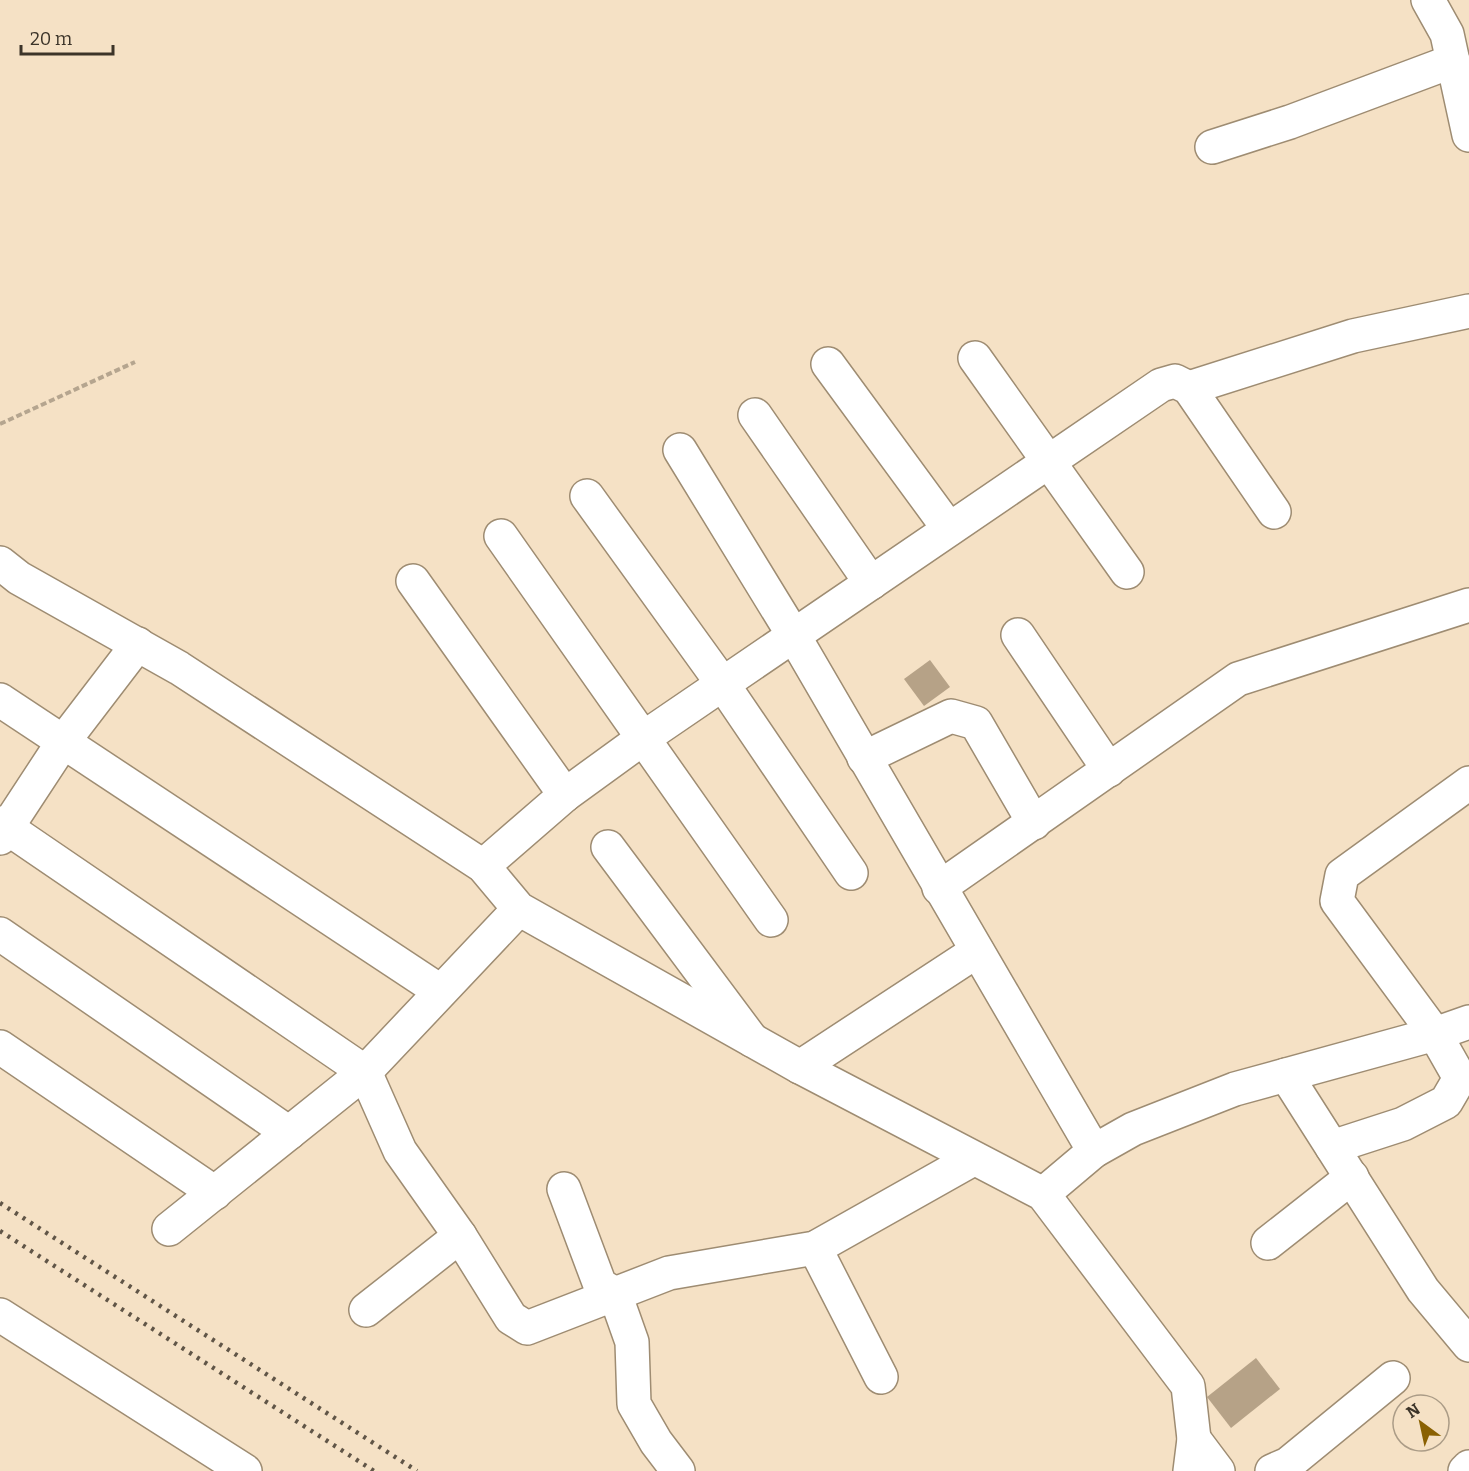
<svg xmlns="http://www.w3.org/2000/svg" width="1469" height="1471" viewBox="0 0 1469 1471" font-family="Bitter,serif">
<rect width="100%" height="100%" fill="#f5e1c5"/>
<g fill="#b6a287">
<path d="M930 660 950 687 924 706 904 679Z"/>
<path d="M1256 1358 1280 1389 1231 1428 1207 1397Z"/>
</g>
<g fill="none" stroke-linecap="round" stroke-linejoin="round">
<defs>
<g id="street">
<path d="M1212 147 1290 122 1453 61"/>
<path d="M975 358 1127 572"/>
<path d="M828 364 949 529"/>
<path d="M1189 388 1353 336 1469 311"/>
<path d="M755 415 871 583"/>
<path d="M680 450 794 636 1094 1151"/>
<path d="M587 496 722 683 851 873"/>
<path d="M501 536 771 920"/>
<path d="M413 581 565 795"/>
<path d="M1018 635 1109 770"/>
<path d="M0 700 440 991"/>
<path d="M864 758 951 716 976 723 1034 823"/>
<path d="M0 823 365 1072 400 1151 460 1236 511 1318 527 1328 669 1273 815 1248 973 1159"/>
<path d="M0 838 63 742 138 644"/>
<path d="M608 847 752 1040"/>
<path d="M483 866 565 795 642 739 1161 385 1175 381 1189 388 1274 512"/>
<path d="M939 888 1238 679 1469 605"/>
<path d="M0 934 289 1133"/>
<path d="M0 1047 215 1193"/>
<path d="M800 1067 977 951"/>
<path d="M1286 1075 1423 1290 1469 1345"/>
<path d="M1332 1147 1403 1124 1446 1102 1460 1078 1435 1034 1337 901 1342 875 1469 783"/>
<path d="M564 1189 600 1285 615 1294 632 1342 634 1404 656 1442 678 1471"/>
<path d="M1043 1194 1094 1151 1133 1129 1235 1089 1435 1034 1469 1022"/>
<path d="M169 1229 365 1072 519 909"/>
<path d="M1268 1243 1352 1177"/>
<path d="M815 1248 881 1377"/>
<path d="M366 1310 460 1236"/>
<path d="M0 1315 245 1471"/>
<path d="M1194 1439 1218 1471"/>
<path d="M1272 1471 1288 1464 1393 1378"/>
<path d="M1465 1471 1469 1467"/>
</g>
<g id="secondary">
<path d="M1428 0 1447 34 1469 135"/>
<path d="M0 563 19 578 179 668 483 866 519 909 800 1067 1043 1194 1188 1386 1194 1439 1190 1471"/>
</g>
</defs>
<use href="#street" stroke="#9e8c72" stroke-width="36"/>
<use href="#secondary" stroke="#9e8c72" stroke-width="36"/>
<path stroke="#b5a58f" stroke-width="4" stroke-dasharray="6 3" stroke-linecap="butt" d="M0 424 135 362"/>
<use href="#street" stroke="#fff" stroke-width="33"/>
<use href="#secondary" stroke="#fff" stroke-width="33"/>
<g stroke="#605547" stroke-width="4.5" stroke-dasharray="3 6" stroke-linecap="butt">
<path d="M0 1203 417 1471"/>
<path d="M0 1231 374 1471"/>
</g>
</g>
<g transform="translate(1421 1423) rotate(327)"><circle r="28" fill="#f5e1c5" stroke="#ab9c87" stroke-width="1.5"/>
<path d="M0-4.5L10 22L0 15L-10 22Z" fill="#8a6102"/>
<text y="-9" font-size="16" font-weight="bold" text-anchor="middle" fill="#3c3429">N</text>
</g>
<path d="M21 45v9h92v-9" fill="none" stroke="#3c3429" stroke-width="3"/>
<text x="30" y="45" font-size="18" fill="#3c3429" stroke="#f5e1c5" stroke-width="4.5" paint-order="stroke">20 m</text>
</svg>
